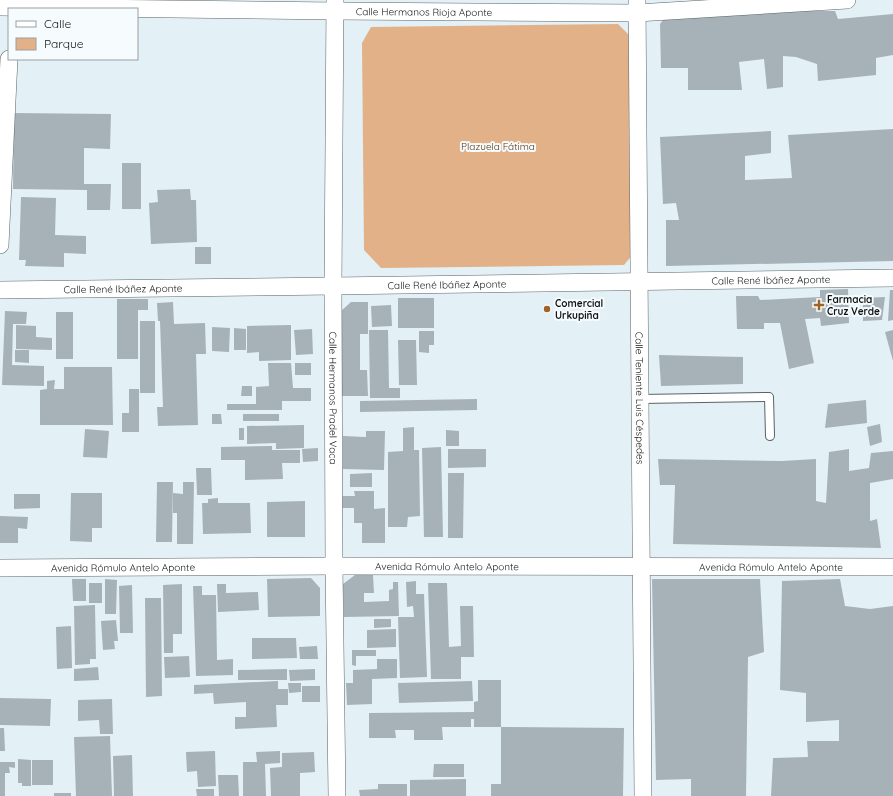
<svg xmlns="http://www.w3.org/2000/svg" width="893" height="796" viewBox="0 0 893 796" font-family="Quicksand,sans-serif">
<rect width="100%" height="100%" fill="#e3f0f5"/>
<path fill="#e2b187" d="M618 24 629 35 633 254 624 265 381 268 364 250 362 43 371 27Z"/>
<g fill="#a6b2b7">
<path d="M800 11H835L838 19 893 14V55L876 58V75L818 81 817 64 796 57 783 56V87L767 89 764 59 739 62 742 90H688V68H661L660 24 667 15Z"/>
<path d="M14 113 111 114 110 149 84 148V184H111L110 210H87V190L13 189Z"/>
<path d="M893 129V261L666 266V220H679L676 203 663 204 660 137 771 131V153L745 156V180L792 178 788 135Z"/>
<rect x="122" y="163" width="19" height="46"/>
<path d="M190 189 191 200H196L197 242 151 244 149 203 158 202 157 190Z"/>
<path d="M21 197 56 198 55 235 86 236V254L64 253V267L25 266 26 260H19Z"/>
<rect x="195" y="247" width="16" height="17"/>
<path d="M848 289 849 323 821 326 820 318 805 319 814 363 789 369 780 323H764V329H737L736 296H758L760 300 820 297V290Z"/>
<path d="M890 290H893V320L888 321Z"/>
<path d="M885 297 882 320 863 321V298Z"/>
<rect x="398" y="298" width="36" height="30"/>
<path d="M117 299H148V310H138V359H117Z"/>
<path d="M173 302 174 324 205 323 206 354H196L198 425 158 426 157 407H163L160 321H158L157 303Z"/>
<path d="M351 302H368V334H360V370H367L368 396H342L341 311Z"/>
<path d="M391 305 392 326 372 327 371 306Z"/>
<path d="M5 311 27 312 26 324H13L12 365 44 366V386L2 385Z"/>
<rect x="56" y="312" width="17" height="47"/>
<rect x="140" y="321" width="15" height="72"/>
<path d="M16 325 36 326V337L52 338V350L16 349Z"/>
<path d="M291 325V360L259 361V352L247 353V326Z"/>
<path d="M212 327 230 328 229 352 212 351Z"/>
<path d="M234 328 246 329V350H234Z"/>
<path d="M312 329 313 354 296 355 294 330Z"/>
<path d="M369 330H388L389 388H400V398H370Z"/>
<path d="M893 330V361L885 332Z"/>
<path d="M419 331H434V345H429V353L419 352Z"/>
<path d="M398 340H416L417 385H399Z"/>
<path d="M15 350H29V363L15 362Z"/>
<path d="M659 355 743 357V384L661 386Z"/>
<path d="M268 363H291L293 388H311V401H282V410H227V404H256V387L269 386Z"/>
<rect x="295" y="363" width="16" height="12"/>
<path d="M64 367H112L113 425H40V390L47 389V381L55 380 54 389H64Z"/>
<path d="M242 386H252V396H241Z"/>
<path d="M129 389H139V432H122V413H129Z"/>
<path d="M477 399V410L360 412V401Z"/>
<path d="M866 400 867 423 825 428 828 404Z"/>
<path d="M212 414H221L222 424H212Z"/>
<rect x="243" y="414" width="36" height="7"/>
<path d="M880 424 882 442 870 446 867 427Z"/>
<path d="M304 425V448L276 449V443L247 444V426Z"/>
<path d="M414 427V450H419L420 516 408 517 407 527H388V452L403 451V428Z"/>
<rect x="239" y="428" width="5" height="12"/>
<path d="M85 429 109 431 107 458 83 457Z"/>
<path d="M446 430 459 431V446H446Z"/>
<path d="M366 431H385L384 470 343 469V436L366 437Z"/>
<path d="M272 446V450H300V463H282L283 479 245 480V460H221V447Z"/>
<path d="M441 447 443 537H424L422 448Z"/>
<path d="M318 448V461L303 462 302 449Z"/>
<path d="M448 449H486V467L448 468Z"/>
<path d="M849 449V471L869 468 871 453 893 451V479L870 483V521L877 519 881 548 673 544 675 485H660L658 459 782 461 816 459V501L826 503 829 452Z"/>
<path d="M196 468H211L212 495H197Z"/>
<path d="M372 473V487H350V474Z"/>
<path d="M448 473H464L463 538H448Z"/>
<path d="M157 482H173L172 542H156Z"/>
<path d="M183 482H194L193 544H177V513H173V493L183 494Z"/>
<path d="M354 491H374V509L385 508V543H362V523H354V508H342V496H355Z"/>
<path d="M71 493H102V528H92V542L70 541Z"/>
<path d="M14 494H40V508L14 509Z"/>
<path d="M218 498V503H250L251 533 203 534 202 503H208V499Z"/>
<path d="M305 501V537H267V502Z"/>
<path d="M0 516 28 517 27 529 18 528V543H0Z"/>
<path d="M355 575H373L374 593H364V602L389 601V590L393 589V582H398L399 616 344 617 343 584Z"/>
<path d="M311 578 320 588V616L268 617 267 579Z"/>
<path d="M72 579H86V601H73Z"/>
<path d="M105 579 117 580 116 614H105Z"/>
<path d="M652 579H760L764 652 748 657 746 796H691V779L656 780Z"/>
<path d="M840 579 845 606 870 609 893 606V796H771L773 758 808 757 807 741H839V720L806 722V693L780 690 782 581Z"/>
<path d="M416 581V594H424L427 677 400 678 398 617H414L413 606 407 607 406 582Z"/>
<rect x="89" y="583" width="13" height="20"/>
<path d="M428 583H447L449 647 461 646 460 606H473L474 657H461V679H431Z"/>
<path d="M182 584V634H173V653H164L163 585Z"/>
<path d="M217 584H226V593L258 592 259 610 218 612Z"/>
<path d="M132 585 133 633H120L119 586Z"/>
<path d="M193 586H202V595H216L217 660 233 659V675L196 676Z"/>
<path d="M145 598H161L162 696 146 697Z"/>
<path d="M95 605 96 659H90V664L75 665 74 606Z"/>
<path d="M374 619H391V627L374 628Z"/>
<path d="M116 620 118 641H114L115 649 103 650 101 621Z"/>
<path d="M71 626 72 668 57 669 56 627Z"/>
<path d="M396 629V647L367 648V630Z"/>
<path d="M252 638H296L297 658 252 659Z"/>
<path d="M317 646 318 659H300L299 647Z"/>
<path d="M352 650H376V656H356V666L352 665Z"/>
<path d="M189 656 190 677 165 678 164 657Z"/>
<path d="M377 659H397V678L372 679V704L347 705 346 683H353V670L377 669Z"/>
<path d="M98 667 99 680 74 681V669Z"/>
<path d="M287 669V680H238V670Z"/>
<path d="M315 669V680L290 681 289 670Z"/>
<path d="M478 680H501V727H474V719H471V727H442L443 740H414V730H395L396 738H369V713L474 712V702L478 701Z"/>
<path d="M278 681V689H288V705H276L277 727 235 729V717H246V702L214 704 213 693 194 694V685Z"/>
<path d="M472 681 473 701 399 703 398 683Z"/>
<path d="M288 683H301V692L289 693Z"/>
<rect x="302" y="686" width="18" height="16"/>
<path d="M0 698 51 699 50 726 0 725Z"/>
<path d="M112 699 113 734H100L99 720 78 721V700Z"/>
<path d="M501 727 624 728 623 796H491V784H501Z"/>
<path d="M0 728H4L5 751H0Z"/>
<path d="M110 736 112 796H76L74 737Z"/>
<path d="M215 751 216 786 198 787 197 771 187 772 186 752Z"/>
<path d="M280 751V763L265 764 266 796H243V762H257L256 752Z"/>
<path d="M314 752 315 772 300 773V796H271L270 768 282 767V753Z"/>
<path d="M132 755 133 796H114L113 756Z"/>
<path d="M18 759 31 760V786H22V783H18Z"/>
<rect x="32" y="760" width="21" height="25"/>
<path d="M0 762H15V768L9 767 10 773H5V796H0Z"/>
<path d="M434 764H464V777H433Z"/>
<path d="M218 775H238L239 796H219Z"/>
<path d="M466 779V796H410V780Z"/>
<path d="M378 784H407V796H360L359 790 378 789Z"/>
<path d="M196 789H214V796H197Z"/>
<rect x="54" y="793" width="17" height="3"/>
</g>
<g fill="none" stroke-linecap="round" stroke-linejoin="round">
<defs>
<path id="service" d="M641 399 769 397 770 436"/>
<g id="minor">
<path id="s1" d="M335 0 333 286 334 566 337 796"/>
<path id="s2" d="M637 0 643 796"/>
<path id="s3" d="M0 7 335 11 637 13 847 0"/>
<path d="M0 245 9 59"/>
<path id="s4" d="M0 290 333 286 893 278"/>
<path id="s5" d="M0 568 334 566 893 567"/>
</g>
</defs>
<use href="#service" stroke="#596469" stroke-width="10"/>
<use href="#minor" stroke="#596469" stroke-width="18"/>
<use href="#service" stroke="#fff" stroke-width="8"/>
<use href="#minor" stroke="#fff" stroke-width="17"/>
</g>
<g fill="#9f6326" stroke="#f6fbfe" stroke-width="1.5">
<path d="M817 299h4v4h4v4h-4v4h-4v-4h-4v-4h4z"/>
<circle cx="547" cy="309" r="4"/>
</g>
<g text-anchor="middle" stroke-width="4" stroke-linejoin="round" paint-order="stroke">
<g font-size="10" fill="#101416" stroke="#f6fbfe">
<text dy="4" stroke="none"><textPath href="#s3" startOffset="424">Calle Hermanos Rioja Aponte</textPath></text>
<text dy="4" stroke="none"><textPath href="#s4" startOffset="771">Calle René Ibáñez Aponte</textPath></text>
<text dy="4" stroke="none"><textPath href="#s4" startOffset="447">Calle René Ibáñez Aponte</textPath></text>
<text dy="4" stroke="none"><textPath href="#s4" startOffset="123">Calle René Ibáñez Aponte</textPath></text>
<text dy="4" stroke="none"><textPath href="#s1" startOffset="398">Calle Hermanos Pradel Vaca</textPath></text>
<text dy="4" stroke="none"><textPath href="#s2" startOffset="398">Calle Teniente Luis Céspedes</textPath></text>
<text dy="4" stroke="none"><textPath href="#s5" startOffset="447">Avenida Rómulo Antelo Aponte</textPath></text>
<text dy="4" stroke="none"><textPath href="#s5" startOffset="771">Avenida Rómulo Antelo Aponte</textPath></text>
<text dy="4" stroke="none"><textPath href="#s5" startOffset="123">Avenida Rómulo Antelo Aponte</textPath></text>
</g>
<g font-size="10" fill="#5a3612" stroke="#f6fbfe">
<text x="498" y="150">Plazuela Fátima</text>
</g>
<g font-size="10" font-weight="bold" fill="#101416" stroke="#f6fbfe" text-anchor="start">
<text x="827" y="303">Farmacia<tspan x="827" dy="12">Cruz Verde</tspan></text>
<text x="555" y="307">Comercial<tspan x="555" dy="12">Urkupiña</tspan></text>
</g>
</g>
<rect x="8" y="8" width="130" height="52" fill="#f6fbfe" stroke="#9a9fa1"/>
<rect x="16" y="21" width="20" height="6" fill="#ffffff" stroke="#9a9fa1"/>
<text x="44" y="28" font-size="12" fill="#101416">Calle</text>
<rect x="16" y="38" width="20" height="12" fill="#e2b187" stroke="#9a9fa1"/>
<text x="44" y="48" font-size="12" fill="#101416">Parque</text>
</svg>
